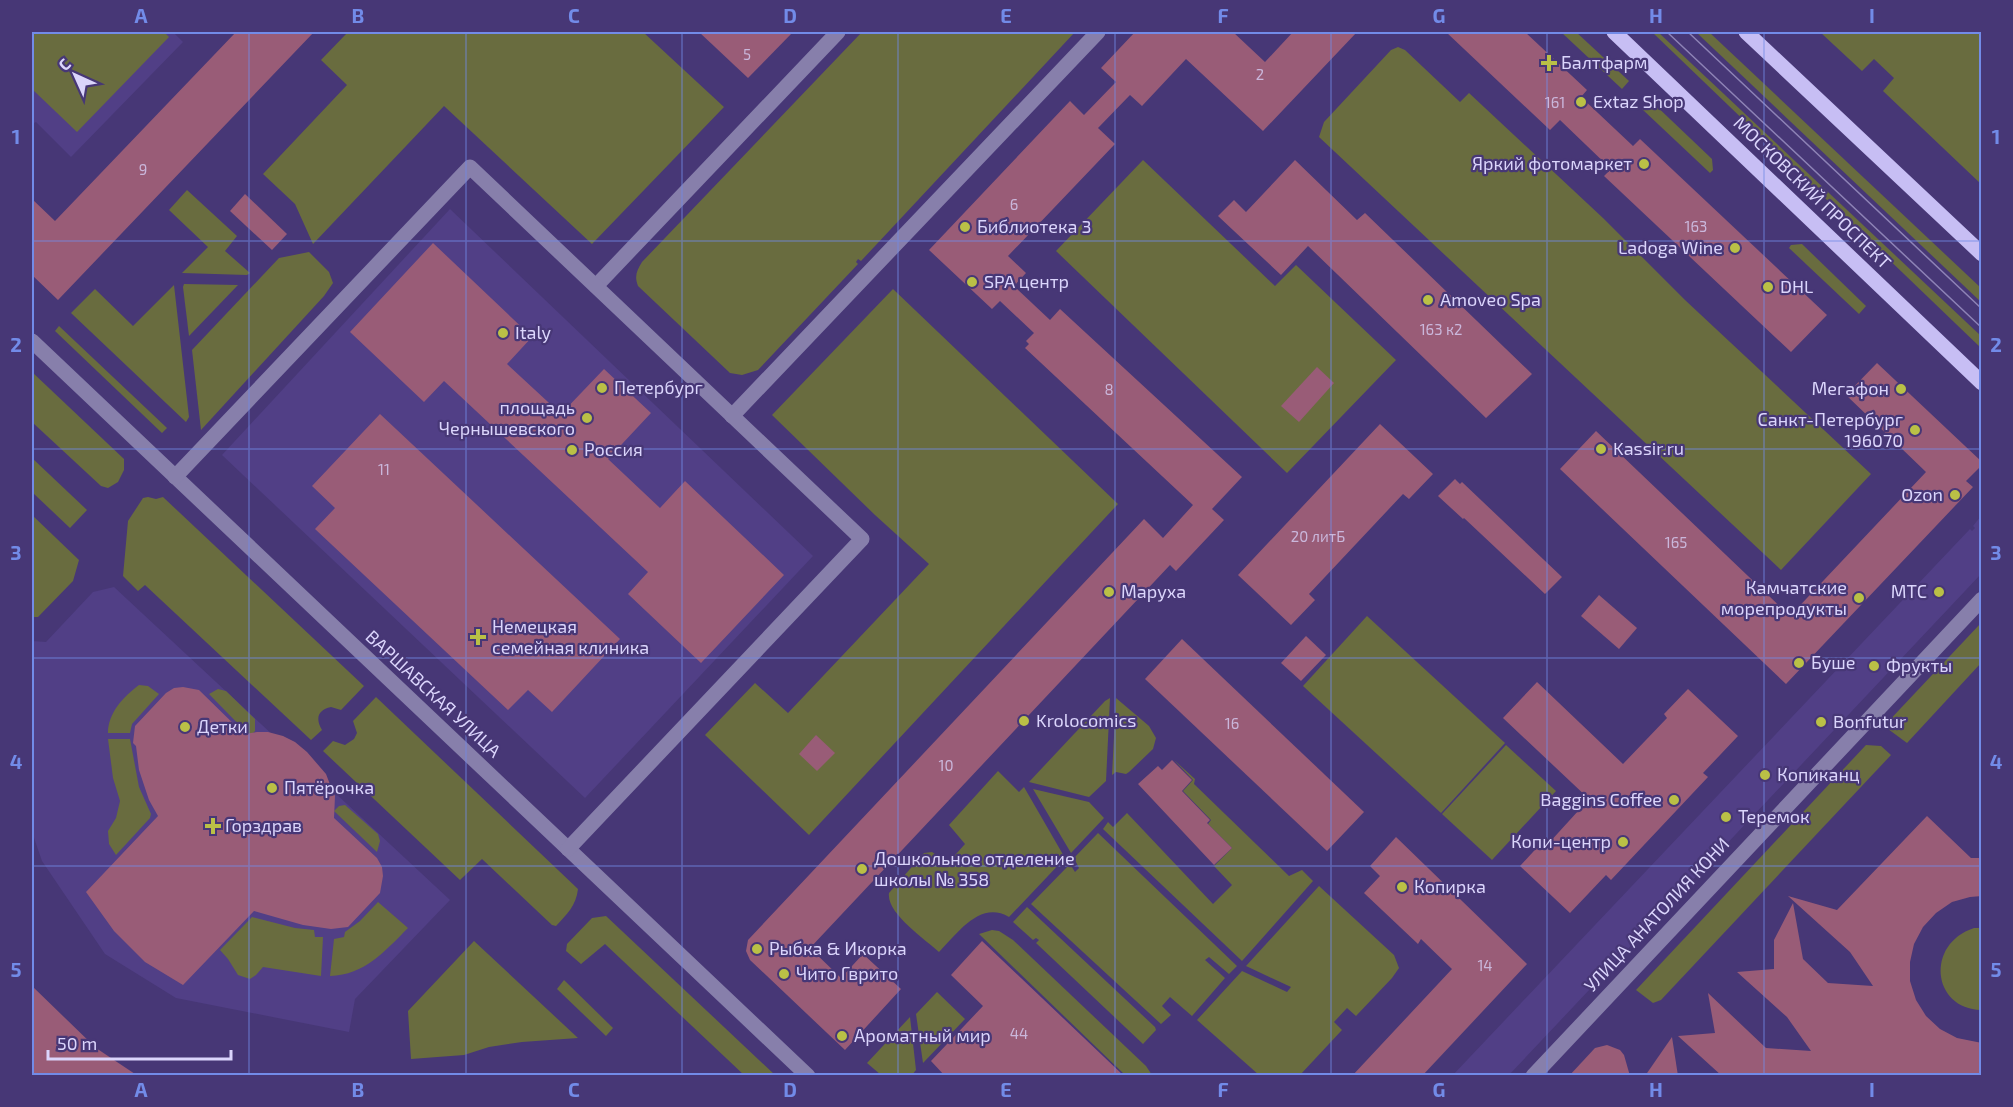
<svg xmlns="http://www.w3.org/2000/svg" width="2013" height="1107" viewBox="0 0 2013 1107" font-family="'Exo 2',sans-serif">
<rect width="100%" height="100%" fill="#473776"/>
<g fill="#513f86">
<path d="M32 32H173L183 42 71 157 36 122 32 124Z"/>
<path d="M450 209 813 556 585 798 222 455Z"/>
<path d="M1981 516V574L1509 1075 1452 1076 1970 529 1972 531 1975 528 1973 526Z"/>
<path d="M114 587 450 900 355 999 349 1032 176 998 105 954 42 861 32 832V641L46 642 93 592Z"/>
</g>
<g fill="#696c3f">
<path d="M32 32H164L169 37 77 132 32 89Z"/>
<path d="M348 32H643L724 107 592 244 444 106 313 244 295 204 263 174 347 85 321 60Z"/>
<path d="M862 32H1075L861 261 858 259 856 262 858 264 758 370 742 375 730 373 638 286C634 276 637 270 642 262Z"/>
<path d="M1561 32H1576L1629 81 1622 89Z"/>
<path d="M1652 32H1658L1981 336V348Z"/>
<path d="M1696 32H1709L1981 288V302Z"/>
<path d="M1820 32H1981V184L1883 91 1894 78 1874 59 1862 71Z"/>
<path d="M1398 47 1405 50 1460 102 1469 93 1603 218 1685 300 1871 474 1781 570 1319 137 1324 122 1391 50Z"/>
<path d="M1650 100 1712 159 1713 170 1710 173 1642 109Z"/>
<path d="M1143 160 1275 286 1296 265 1396 360 1287 473 1056 251Z"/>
<path d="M187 190 237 236 225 251 250 273 247 275 182 273 208 247 169 210Z"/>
<path d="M1802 244 1866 306 1859 314 1789 248 1791 245Z"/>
<path d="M309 252 329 272 333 283 324 296 201 430 192 350 279 258Z"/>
<path d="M184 284 238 285 189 336 183 287Z"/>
<path d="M174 285 189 417 186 422 71 313 95 289 133 326Z"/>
<path d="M893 289 1118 504 809 835 705 735 755 683 788 713 929 564 875 515 772 415Z"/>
<path d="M59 326 167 428 162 433 55 331Z"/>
<path d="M32 372 124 459V470L118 482 108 488 101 486 32 422Z"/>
<path d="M32 458 87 510 70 528 32 492Z"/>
<path d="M148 497 156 499 163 497 364 686 341 710 331 707C318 710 315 718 322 730L311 740 145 585 138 591 123 576 128 521 143 498Z"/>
<path d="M32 515 79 560 73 581 38 617H32Z"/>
<path d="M1367 616 1505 743 1441 813 1303 686Z"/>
<path d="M1981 623V663L1907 743 1884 726Z"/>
<path d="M139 685 148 686 159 694 132 724 130 733H108C108 713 123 697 139 685Z"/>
<path d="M218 689 226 691 255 719V731L250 736 209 694Z"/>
<path d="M376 697 578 889C576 906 567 914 556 926L552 925 482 859 460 880 323 751 333 741 345 745 354 739 357 733 353 721Z"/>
<path d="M1110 698 1106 781 1089 797 1029 782 1105 701Z"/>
<path d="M1116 698 1149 726 1156 738 1153 749 1129 772 1126 774 1116 772 1112 775Z"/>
<path d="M108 739H130L139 787 151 814 150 818 116 855 109 844 108 831 116 818 120 801 113 778Z"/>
<path d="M1506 745 1556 791 1492 860 1442 814Z"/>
<path d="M1866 745 1881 746 1891 755 1661 1000 1653 1003 1636 990Z"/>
<path d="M1174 760 1195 779 1194 784 1289 876 1302 870 1313 881 1242 961 1103 829 1108 822 1113 827 1127 813 1213 904 1232 885 1214 866 1232 848 1208 824 1211 820 1183 791 1193 780Z"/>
<path d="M998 771 1019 792 1024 787 1065 858 1009 917C980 900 958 933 939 952 925 939 886 913 889 893L924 853 932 852 948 863 965 844 949 825Z"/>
<path d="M1033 789 1089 802 1104 818 1071 853Z"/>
<path d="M345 805 378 834 380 841 377 852 334 811 339 806Z"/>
<path d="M1098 833 1237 966 1229 974 1209 957 1205 960 1225 978 1192 1016 1170 997 1162 1006 1171 1015 1161 1024 1031 904 1070 864 1075 872 1079 868 1074 858Z"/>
<path d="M1319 886 1394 955 1399 968 1392 978 1356 1016 1347 1008 1334 1022 1342 1030 1300 1075H1259L1197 1020 1242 971 1287 992 1291 987 1246 966Z"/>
<path d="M378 902 408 928C385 951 365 975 330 976L334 939 344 937 345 932 360 921Z"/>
<path d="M1027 907 1155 1027 1156 1030 1143 1044 1036 943 1039 940 1036 938 1033 940 1013 922Z"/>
<path d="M606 916 775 1075H744L605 944 581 964 566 951 567 944 592 918Z"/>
<path d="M252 917 295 928 314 930 315 937H323L321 976 263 967 256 975 250 979 238 975 228 959 220 950Z"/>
<path d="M1974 928H1981V1010C1932 1009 1925 944 1974 928Z"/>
<path d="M992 930 999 931 1013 940 1146 1066 1152 1075H1125L979 934Z"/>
<path d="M474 941 578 1038 522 1042 489 1047 464 1055 411 1059 408 1011Z"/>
<path d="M564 980 613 1028 606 1036 557 989Z"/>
<path d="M937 992 965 1019 923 1063 916 1014Z"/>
<path d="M910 1017 916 1070 912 1075H881L867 1063Z"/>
</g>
<g fill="#995c77">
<path d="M236 32H314L58 300 32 275V199L55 221Z"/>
<path d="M699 32H793L748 78Z"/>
<path d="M1135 32H1233L1265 62 1293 32H1357L1263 131 1186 59 1142 106 1130 95 1098 128 1115 144 1008 256 1026 273 1014 286 1050 320 1060 309 1242 477 1212 509 1224 520 1176 571 1170 565 810 948 841 978 863 954 901 989 845 1050 750 960 746 951 748 940 1144 519 1163 538 1193 505 1025 348 1029 344 1026 341 1034 333 1000 301 992 309 929 250 1070 101 1084 115 1116 82 1101 68Z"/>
<path d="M1446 32H1525L1587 90 1581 97 1633 146 1640 139 1827 315 1791 352 1604 176 1611 169 1560 120 1550 130Z"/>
<path d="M1295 160 1357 220 1365 213 1532 374 1486 418 1308 246 1281 275 1218 216 1234 200 1246 212Z"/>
<path d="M245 194 287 234 272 250 230 211Z"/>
<path d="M433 243 532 337 507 364 561 414 604 369 651 413 608 459 660 508 685 481 784 575 701 663 628 594 648 572 444 381 424 402 350 332Z"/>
<path d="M1877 363 1982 462V465L1966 481 1973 487 1786 684 1560 469 1596 431 1790 616 1926 472 1846 395Z"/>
<path d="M1317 367 1334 383 1299 422 1281 406Z"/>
<path d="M380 414 620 639 552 712 528 690 508 710 315 529 335 508 312 486Z"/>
<path d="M1380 424 1433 474 1409 499 1403 494 1309 594 1315 600 1291 625 1238 575Z"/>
<path d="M1455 479 1460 484 1462 482 1562 577 1545 594 1464 518 1463 519 1438 496Z"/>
<path d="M1599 595 1637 628 1619 649 1581 616Z"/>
<path d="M1306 636 1326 655 1301 681 1281 663Z"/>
<path d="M1182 639 1364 812 1327 851 1145 679Z"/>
<path d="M1537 682 1623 764 1667 718 1664 714 1688 689 1738 736 1703 773 1708 777 1611 880 1606 875 1570 913 1520 866 1544 840 1548 844 1589 799 1503 718Z"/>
<path d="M183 687 199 690 244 734 257 732H268L283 736 295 742 307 752 326 774 331 787 335 796 334 818 377 858 382 867 383 876 380 893 348 927 331 929 303 925 254 911 183 985 145 962 114 931 86 892 158 816 149 800 139 770 136 746 133 743 135 726 166 693 174 688Z"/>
<path d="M816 735 835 753 817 771 799 754Z"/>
<path d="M1172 760 1192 780 1182 791 1210 820 1207 823 1232 848 1214 865 1138 784 1158 766 1162 770Z"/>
<path d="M1927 816 1971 858H1982V896L1970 897 1952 902 1936 913 1923 927 1914 944 1910 962V981L1916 1000 1926 1016 1940 1029 1957 1038 1982 1043V1076H1722L1678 1036 1715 1033 1708 993 1766 1048 1811 1051 1787 1017 1737 972 1774 969V940L1793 903 1803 959 1828 983 1873 986 1850 952 1788 896 1837 910Z"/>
<path d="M1396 837 1527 964 1422 1076H1352L1452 969 1421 939 1418 944 1364 893 1380 876 1370 866Z"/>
<path d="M982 941 1124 1076H945L931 1061 983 1006 951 975Z"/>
<path d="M32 986 96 1048 138 1076H32Z"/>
<path d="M1672 1037 1678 1076H1645Z"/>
<path d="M1607 1045 1620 1050 1624 1055 1630 1076H1569L1595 1048Z"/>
</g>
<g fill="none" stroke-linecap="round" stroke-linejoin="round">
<g stroke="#877fab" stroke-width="15">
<path d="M596 286 838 32"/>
<path d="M32 341 808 1076"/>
<path d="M732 416 1098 32"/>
<path d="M175 477 470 167 862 539 568 849"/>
<path d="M1533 1076 1982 599"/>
</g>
<g stroke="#c7bef4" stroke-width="15">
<path d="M1614 32 1982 383"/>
<path d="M1746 32 1982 254"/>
</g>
<g stroke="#8e83b6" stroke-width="1.5">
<path d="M1667 32 1982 328"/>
<path d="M1688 32 1982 309"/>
</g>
</g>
<path fill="none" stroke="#728be8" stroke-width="1.5" stroke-opacity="0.55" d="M249 32V1076M466 32V1076M682 32V1076M898 32V1076M1115 32V1076M1331 32V1076M1547 32V1076M1764 32V1076M32 241H1982M32 449H1982M32 658H1982M32 866H1982"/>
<g fill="#bac046" stroke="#473776" stroke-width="2">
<path d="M1546 54h6v6h6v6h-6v6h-6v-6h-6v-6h6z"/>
<circle cx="1581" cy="102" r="6"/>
<circle cx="1644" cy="164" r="6"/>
<circle cx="965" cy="227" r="6"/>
<circle cx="1735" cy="248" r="6"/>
<circle cx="972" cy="282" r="6"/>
<circle cx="1768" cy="287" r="6"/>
<circle cx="1428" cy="300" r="6"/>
<circle cx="503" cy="333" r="6"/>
<circle cx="602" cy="388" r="6"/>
<circle cx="1901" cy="389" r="6"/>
<circle cx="587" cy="418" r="6"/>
<circle cx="1915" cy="430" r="6"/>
<circle cx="1601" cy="449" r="6"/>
<circle cx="572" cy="450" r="6"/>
<circle cx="1955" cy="495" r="6"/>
<circle cx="1109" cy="592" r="6"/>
<circle cx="1939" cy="592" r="6"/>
<circle cx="1859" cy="598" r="6"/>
<path d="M475 628h6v6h6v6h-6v6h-6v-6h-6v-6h6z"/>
<circle cx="1799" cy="663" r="6"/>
<circle cx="1874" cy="666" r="6"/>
<circle cx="1024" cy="721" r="6"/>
<circle cx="1821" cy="722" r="6"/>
<circle cx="185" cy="727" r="6"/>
<circle cx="1765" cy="775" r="6"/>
<circle cx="272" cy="788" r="6"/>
<circle cx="1674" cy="800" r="6"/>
<circle cx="1726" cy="817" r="6"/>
<path d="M210 817h6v6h6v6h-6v6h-6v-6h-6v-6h6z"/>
<circle cx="1623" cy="842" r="6"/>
<circle cx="862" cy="869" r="6"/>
<circle cx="1402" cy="887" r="6"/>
<circle cx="757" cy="949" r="6"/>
<circle cx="784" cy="974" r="6"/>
<circle cx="842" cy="1036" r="6"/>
</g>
<g text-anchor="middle" stroke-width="4.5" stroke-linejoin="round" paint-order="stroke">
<g font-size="15" fill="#cab7db">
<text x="747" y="60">5</text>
<text x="1260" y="80">2</text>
<text x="1555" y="108">161</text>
<text x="143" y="175">9</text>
<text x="1014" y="210">6</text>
<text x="1696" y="232">163</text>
<text x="1441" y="335">163 к2</text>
<text x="1109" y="395">8</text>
<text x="384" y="475">11</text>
<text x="1318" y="542">20 литБ</text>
<text x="1676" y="548">165</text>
<text x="1232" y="729">16</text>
<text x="946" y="771">10</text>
<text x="1485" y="971">14</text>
<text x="1019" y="1039">44</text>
</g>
<g font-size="18" fill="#dbd5fc" stroke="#473776" text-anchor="start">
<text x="1561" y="69">Балтфарм</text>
<text x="1593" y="108">Extaz Shop</text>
<text x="1632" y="170" text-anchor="end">Яркий фотомаркет</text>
<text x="977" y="233">Библиотека 3</text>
<text x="1723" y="254" text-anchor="end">Ladoga Wine</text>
<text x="984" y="288">SPA центр</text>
<text x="1780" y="293">DHL</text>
<text x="1440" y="306">Amoveo Spa</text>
<text x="515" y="339">Italy</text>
<text x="614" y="394">Петербург</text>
<text x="1889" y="395" text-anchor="end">Мегафон</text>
<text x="575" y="414" text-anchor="end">площадь<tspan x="575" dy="21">Чернышевского</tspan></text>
<text x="1903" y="426" text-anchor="end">Санкт-Петербург<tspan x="1903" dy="21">196070</tspan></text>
<text x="1613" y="455">Kassir.ru</text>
<text x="584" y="456">Россия</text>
<text x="1943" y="501" text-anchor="end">Ozon</text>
<text x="1847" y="594" text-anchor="end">Камчатские<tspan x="1847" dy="21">мoрепродукты</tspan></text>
<text x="1121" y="598">Маруха</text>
<text x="1927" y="598" text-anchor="end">МТС</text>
<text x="492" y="633">Немецкая<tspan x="492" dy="21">семейная клиника</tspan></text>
<text x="1811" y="669">Буше</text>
<text x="1886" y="672">Фрукты</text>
<text x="1036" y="727">Krolocomics</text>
<text x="1833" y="728">Bonfutur</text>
<text x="197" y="733">Детки</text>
<text x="1777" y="781">Копиканц</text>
<text x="284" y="794">Пятёрочка</text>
<text x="1662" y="806" text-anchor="end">Baggins Coffee</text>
<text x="1738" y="823">Теремок</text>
<text x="225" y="832">Горздрав</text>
<text x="1611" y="848" text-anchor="end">Копи-центр</text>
<text x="874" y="865">Дошкольное отделение<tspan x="874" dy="21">школы № 358</tspan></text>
<text x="1414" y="893">Копирка</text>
<text x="769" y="955">Рыбка &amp; Икорка</text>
<text x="796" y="980">Чито Гврито</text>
<text x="854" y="1042">Ароматный мир</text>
</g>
<g font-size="18" fill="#dbd5fc" stroke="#473776">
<text transform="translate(1812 193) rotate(44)" y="6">МОСКОВСКИЙ ПРОСПЕКТ</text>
<text transform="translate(433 694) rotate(43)" y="6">ВАРШАВСКАЯ УЛИЦА</text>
<text transform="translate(1657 915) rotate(-47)" y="6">УЛИЦА АНАТОЛИЯ КОНИ</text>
</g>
</g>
<rect width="2013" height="1107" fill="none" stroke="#473776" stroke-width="66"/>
<g transform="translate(75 75) rotate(315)" stroke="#473776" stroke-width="4.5" paint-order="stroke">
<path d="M0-4.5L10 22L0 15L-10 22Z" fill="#dbd5fc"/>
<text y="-9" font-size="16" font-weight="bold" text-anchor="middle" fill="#dbd5fc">С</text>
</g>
<path d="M48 1050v9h183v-9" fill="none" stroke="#dbd5fc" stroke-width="3"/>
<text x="57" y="1050" font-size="18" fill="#dbd5fc" stroke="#473776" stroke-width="4.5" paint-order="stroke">50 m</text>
<rect x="33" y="33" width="1947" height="1041" fill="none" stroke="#728be8" stroke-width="2"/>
<g font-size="20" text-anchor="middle" font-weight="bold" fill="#728be8">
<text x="141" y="23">A</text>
<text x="358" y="23">B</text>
<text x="574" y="23">C</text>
<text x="790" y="23">D</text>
<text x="1006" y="23">E</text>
<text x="1223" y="23">F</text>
<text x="1439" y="23">G</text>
<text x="1656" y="23">H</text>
<text x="1872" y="23">I</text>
<text x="16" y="144">1</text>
<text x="1996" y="144">1</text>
<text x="16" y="352">2</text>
<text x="1996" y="352">2</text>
<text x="16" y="560">3</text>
<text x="1996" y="560">3</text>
<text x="16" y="769">4</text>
<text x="1996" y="769">4</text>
<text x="16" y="977">5</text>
<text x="1996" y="977">5</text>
<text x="141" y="1097">A</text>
<text x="358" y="1097">B</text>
<text x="574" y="1097">C</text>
<text x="790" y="1097">D</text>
<text x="1006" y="1097">E</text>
<text x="1223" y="1097">F</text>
<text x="1439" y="1097">G</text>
<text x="1656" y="1097">H</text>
<text x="1872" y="1097">I</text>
</g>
</svg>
